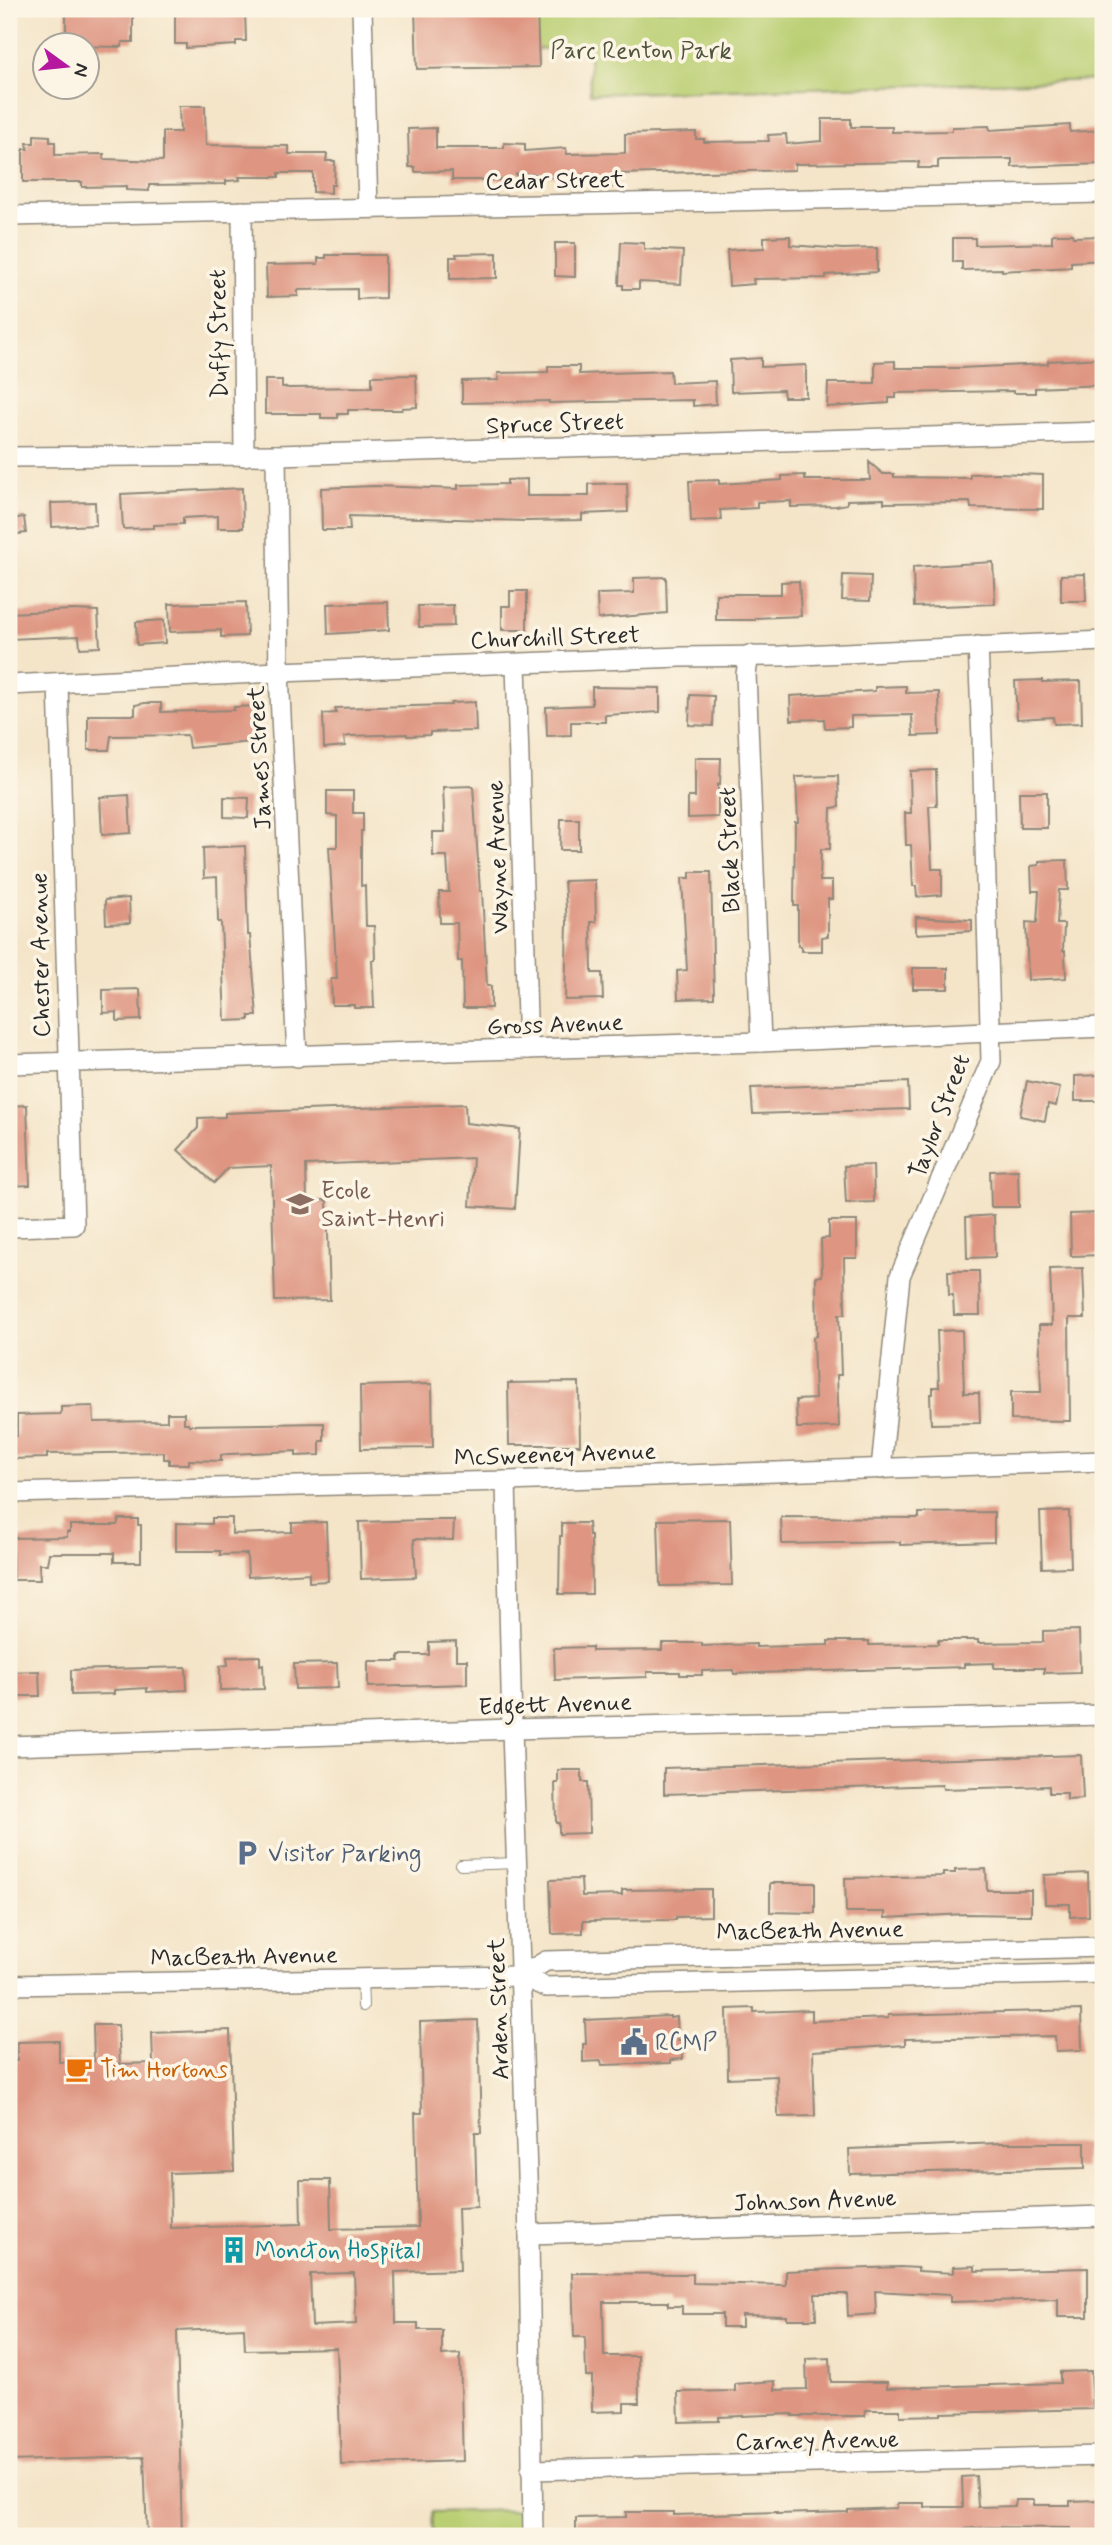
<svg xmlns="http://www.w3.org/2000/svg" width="1112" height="2545" viewBox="0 0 1112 2545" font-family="Mynerve,sans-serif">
<rect width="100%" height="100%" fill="#fcf5e5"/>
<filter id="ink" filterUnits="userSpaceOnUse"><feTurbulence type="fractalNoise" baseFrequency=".0143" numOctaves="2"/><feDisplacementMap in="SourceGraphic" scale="14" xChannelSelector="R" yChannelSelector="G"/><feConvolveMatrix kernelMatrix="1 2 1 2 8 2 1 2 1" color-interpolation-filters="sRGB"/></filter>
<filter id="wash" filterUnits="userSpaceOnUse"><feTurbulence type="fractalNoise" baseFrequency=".00686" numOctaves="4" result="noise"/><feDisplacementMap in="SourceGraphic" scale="28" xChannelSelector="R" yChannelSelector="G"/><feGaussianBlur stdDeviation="1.57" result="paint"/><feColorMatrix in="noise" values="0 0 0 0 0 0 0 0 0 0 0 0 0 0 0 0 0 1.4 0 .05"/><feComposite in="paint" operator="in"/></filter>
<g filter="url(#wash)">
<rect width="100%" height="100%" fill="#f4e5c9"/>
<g fill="#bacf73" stroke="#727d4f" stroke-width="2">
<path d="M522 9H1103V80L590 94 589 48 523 49Z"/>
<path d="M521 2510V2536H433L432 2512Z"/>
</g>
<g id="blocks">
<g fill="#de9581" fill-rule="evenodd">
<path d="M66 9H133V42H122V47L66 46Z"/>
<path d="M175 9H245L246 41H236V45L186 48V44H175Z"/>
<path d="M415 9H537L539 67 417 69Z"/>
<path d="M179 106H205L206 145 289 146V154H327L326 161H335L334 185H331V193L313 192V173H279V177H239L240 180 226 181V184L149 185V191L126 190V186L82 187V182H23V149H28L27 143H34V135L50 136V142H55V155L104 154V159L163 161V132H180Z"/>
<path d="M822 119H851V127H892V132L952 131V127H956L989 126 990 130 1070 125V132L1103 130V164L1012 167V159L941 160 938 161V168H918L919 162 795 164V170L613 174V187L592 188V174L546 177V174H516V180H452V171L415 172V167H409L408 129 436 128V148H504V143L525 144V151L566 148 567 154 625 153V134L696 132V139H704V142L769 141 768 135 786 134 787 144 822 141Z"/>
<path d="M1054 234H1072L1073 237 1103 236V260L1071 262V267L1002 271V269L962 270V262H953V238H975V245L1052 243V235Z"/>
<path d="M790 236V245L843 249 877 248V272L826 275V278L753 279 754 284 729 286 727 250 764 248V237Z"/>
<path d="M621 242 644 243V249L683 251 681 284 639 282V289H623V285H619Z"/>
<path d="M555 243H575V277L555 276Z"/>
<path d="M497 253V278L450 279V257H457L456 254Z"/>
<path d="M326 255H385V298L357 299V289L298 290V296L267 297 266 265 318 264V258H326Z"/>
<path d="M761 358V367L806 365V397H784L783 390 731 392 730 360Z"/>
<path d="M1103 358V385L1035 388V393H1013V391L896 393V398H889V403L827 407 828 383H875V362L895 361V368H959L1048 364V361Z"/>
<path d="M548 366H579V374L670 371 671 383 715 381 716 404 693 406V400L549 403V401L462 403V381L499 380 498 373 548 372Z"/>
<path d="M416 375 417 407 402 408V410H348V414H338V418H321V414H265V380H282V387L289 388 372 387V376Z"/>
<path d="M869 462 883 474H894V477L970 478V474L998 473 1043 475V509L971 508 970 502 884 503V499L847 500V504L836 506 791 507V501L757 502V508L720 510 721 520 691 521 689 481 719 480V484L782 480V476L805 475V480H870Z"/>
<path d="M527 479V496H589V484L627 483 628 512 582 514V520L527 521 349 516 350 530H322L321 488 375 486 458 489V485L507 484V480Z"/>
<path d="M242 488 243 528H218V516L183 518V524L154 525V528L123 529 121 494Z"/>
<path d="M95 502 96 525 52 527 51 503Z"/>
<path d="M24 517 26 533 9 535V519Z"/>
<path d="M993 562 995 604 914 607 913 567Z"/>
<path d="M1085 574 1086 601H1061V575Z"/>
<path d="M843 575 871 576 870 601 842 600Z"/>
<path d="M666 577 667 613 598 619 597 594 634 593V578Z"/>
<path d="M799 581 801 616 755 618V620H716V594H781V582Z"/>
<path d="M510 591H527V630H502V606H510Z"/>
<path d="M246 602 247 636 221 637V630L170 632 169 604Z"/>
<path d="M388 602 389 630 328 634 327 604Z"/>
<path d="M453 605 454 626 419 627 418 606Z"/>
<path d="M72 610 98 611 100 647 80 648 79 636 9 639V613Z"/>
<path d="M164 620 165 643 137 645 136 622Z"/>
<path d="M1042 680V682L1081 681 1082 723 1054 724 1053 717 1017 719 1015 681Z"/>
<path d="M906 686V693L939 692 940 735 913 736 912 715 851 716V727L825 728 824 719 791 720 790 696 875 691V687Z"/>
<path d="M592 687 660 688V712L605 715V722H571V735L547 736 546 707 592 705Z"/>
<path d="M690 695 714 696 713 726 689 725Z"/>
<path d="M475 702 476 731 430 732V735L407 736V734L350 736 344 737 345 746 324 748 323 714 336 713 335 708 451 705V703Z"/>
<path d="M145 703H161V712L234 710V707L258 706 261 741 189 748 187 735 111 736 109 750H88V715H135V705Z"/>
<path d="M695 758H721L720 784H718V817L688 818V797H695Z"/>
<path d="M936 770 937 806H929L932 869H942V895L917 897 916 886H913L911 845H906L905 813H911L910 771Z"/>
<path d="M838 776 839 807 831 808 830 849H821L820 881H832V899H828V936L822 937V951H801V946H798V906H794L795 822H798L796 777Z"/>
<path d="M473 786 480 891H482L487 986H491V1008H463L462 961H458L457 923H440L439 892H449L447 856H433V832H445L443 787Z"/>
<path d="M327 791H353V813H363V831H361V886L365 885 366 926H374L375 960H372L374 1008H354V1005H332L331 979H337L329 847H337V816L327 815Z"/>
<path d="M1019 792H1047V828H1020Z"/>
<path d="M129 795 131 833 102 835 100 797Z"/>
<path d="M224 797 249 798 248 818 224 817Z"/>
<path d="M561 819H579V850H560Z"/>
<path d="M245 846 248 935H250L257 1016H249V1020L225 1021 221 922H218L217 877 204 878 203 848Z"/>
<path d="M1067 860 1068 890H1059L1057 924H1064L1063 951H1065L1066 978 1028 980 1026 922 1037 923 1039 891H1032L1031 866 1039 865V861Z"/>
<path d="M690 872H711L714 998 678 999 677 971 687 970 682 878H690Z"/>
<path d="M595 880 596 922H591L592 973H602L603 999 565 1000 567 922 564 881Z"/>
<path d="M129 898 130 923 106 924 105 900Z"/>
<path d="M916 917 972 920V931L916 934Z"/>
<rect x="913" y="968" width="35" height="21"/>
<path d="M140 989 141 1020 117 1021V1012L103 1013V990Z"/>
<path d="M1103 1075V1101H1075V1076Z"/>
<path d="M1027 1081 1060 1088 1056 1106 1048 1104 1045 1121 1020 1116Z"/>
<path d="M908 1082 909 1109 753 1114 751 1088Z"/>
<path d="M465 1104 466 1123 520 1129 515 1209 470 1206 473 1158 306 1165 307 1201 327 1200 330 1300 275 1301 271 1166 228 1168 214 1183 178 1150 198 1128V1118L225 1117V1113Z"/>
<path d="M27 1105 30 1185 9 1186V1106Z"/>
<path d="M873 1165 874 1202 846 1203 844 1166Z"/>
<path d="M1018 1170 1019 1207H991L990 1171Z"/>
<path d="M1103 1213 1102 1255 1071 1256 1070 1214Z"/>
<path d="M994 1215 995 1257 967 1258 966 1217Z"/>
<path d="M829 1221H857V1258H844L845 1314H839L841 1375H837L839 1427 797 1428 796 1400 815 1399 813 1337 817 1336 816 1277 822 1276 821 1239 829 1238Z"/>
<path d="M1083 1268 1085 1318H1069L1070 1421 1011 1420V1392H1041L1039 1325H1052L1050 1269Z"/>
<path d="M948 1271H979L980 1315H954L953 1295H949Z"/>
<path d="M962 1330 964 1393H979L980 1423 931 1424 930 1394H933V1387H939L937 1331Z"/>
<path d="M579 1382 580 1445H509L508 1383Z"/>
<path d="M432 1384 433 1448 361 1449 360 1386Z"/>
<path d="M93 1406 94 1422 167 1421V1413H184V1423H188L189 1425 324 1423V1441H320V1455L296 1456V1451L229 1454 221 1455V1461L189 1460V1464H169V1459H164V1452L47 1454V1458L9 1459V1436H17V1415L61 1414V1407Z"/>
<path d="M1069 1511 1071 1567 1042 1568 1040 1512Z"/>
<path d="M994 1512V1542L900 1545V1542L782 1544 781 1517 919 1518V1513Z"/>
<path d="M212 1518H232V1534L292 1532V1523L326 1522 328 1581 309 1582V1573L248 1577 247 1554 220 1555V1551H176V1523L212 1524Z"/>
<path d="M119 1519H138V1525H141V1562H114V1553H49L47 1564H39L40 1580H13L12 1538 67 1537V1532H70V1525H117Z"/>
<path d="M730 1519 732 1585 660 1586 658 1520Z"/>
<path d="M425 1520H454L453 1540 414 1539 416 1577 361 1579 359 1522Z"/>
<path d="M562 1523H588L589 1535H591L592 1594H559L560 1536H562Z"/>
<path d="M1079 1630 1080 1672 1044 1673V1668H994V1663L964 1664V1667L757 1673 734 1674 733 1670 702 1671V1675H680V1672H647V1677L555 1680 554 1648 592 1647V1651L662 1650V1643H702V1646L756 1644V1647L828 1645V1641H869V1645L938 1644V1640H978V1643L1043 1642V1631Z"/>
<path d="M456 1641V1660H467V1684L368 1687V1661H399V1655H429V1642Z"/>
<path d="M260 1656V1665L263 1664 264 1689 220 1690V1666L228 1665 227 1657Z"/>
<path d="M337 1663 338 1688 295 1689 294 1664Z"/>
<path d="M186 1667 187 1690 147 1692V1688L114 1690V1694L71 1695V1670Z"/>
<path d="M39 1671 40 1696H9V1672Z"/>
<path d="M1081 1755 1083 1799 1067 1800V1793H1049V1786L943 1789 942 1785 664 1794V1768Z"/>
<path d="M558 1770H582V1782H588L589 1833 559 1834V1823H556L555 1783H558Z"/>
<path d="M986 1869 987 1890H1031V1915L966 1914 885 1918V1912H846L845 1878 943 1876V1873H955V1870Z"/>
<path d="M1088 1873 1089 1916 1070 1917V1904H1045L1044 1875Z"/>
<path d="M581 1879 582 1896 622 1895V1890L711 1889V1916L676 1917V1920L583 1921V1933L552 1934 550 1880Z"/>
<path d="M770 1883H815V1913L770 1912Z"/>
<path d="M754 2008V2012L812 2010V2021L888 2018V2015L1081 2010 1082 2050 1056 2051 1055 2036 905 2039V2045L813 2051 815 2116 778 2117 777 2076 728 2078 727 2009Z"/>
<path d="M670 2016V2018L677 2017 678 2040H682L683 2059 671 2060V2063L602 2065 601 2061 583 2062V2044H586L585 2020Z"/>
<path d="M478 2020 481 2133H475L477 2207 458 2208 460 2270 395 2272 396 2323H418V2330H442V2355L460 2354 463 2461 341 2465 337 2348 245 2350 244 2328 177 2331 182 2536H147L144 2457 9 2461V2061H17V2042L59 2041V2062L94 2061 93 2025H118L120 2064 153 2063 152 2033 230 2030 234 2171 170 2173 171 2228 301 2224 300 2180H330L331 2229 418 2227 415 2113H422L420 2022ZM354 2273 356 2324 312 2326 310 2274Z"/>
<path d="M1001 2143H1085V2168L850 2174 849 2149Z"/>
<path d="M975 2266V2271L1088 2268V2317H1058V2299L950 2302V2295L875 2291 876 2314 848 2316 847 2294H815L816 2319H787V2316L742 2315V2327H722V2314H682V2306H668V2302H603L604 2356H638L639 2403H624V2411L592 2412V2376H586L585 2337H574L572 2273 693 2274V2283L786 2285V2271L900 2267 918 2268V2271L953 2273V2267Z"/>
<path d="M830 2358 831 2382H887V2388L1060 2383V2372L1091 2371 1093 2409 941 2413V2415L900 2416V2410H866L865 2416H793V2414L719 2417V2421L679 2422 678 2392 735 2391V2384L775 2381V2390L807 2389 806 2359Z"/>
<path d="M976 2476 978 2507 1015 2506 1016 2500H1034V2505H1070V2501L1098 2500 1100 2536H1071V2528L989 2527 938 2531V2533L863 2536H576V2518L626 2517V2512H674V2515L777 2512V2514L848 2512V2510L897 2508V2503H924V2507H963L962 2477Z"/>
</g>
</g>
</g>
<g filter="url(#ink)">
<use href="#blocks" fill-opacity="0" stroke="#90887a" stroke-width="2"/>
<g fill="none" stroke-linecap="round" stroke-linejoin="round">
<defs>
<g id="lane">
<path d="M461 1865 517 1863"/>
<path d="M362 1979 363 2006"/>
</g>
<g id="street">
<path d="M362 9 368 208"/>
<path d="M242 211 244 456"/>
<path d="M9 216 1103 193"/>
<path d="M276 455 279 672 297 1057"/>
<path d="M9 457 276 455 1103 432"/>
<path d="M749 655 746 674 761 1042"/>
<path d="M516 664 528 1049"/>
<path d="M9 685 279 672 681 657 780 656 1103 641"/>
<path d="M9 1064 761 1042 1103 1027"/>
<path d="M9 1227 74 1225 58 683"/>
<path d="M881 1469 900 1276 991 1061 982 737 978 646"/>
<path d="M506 1481 512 1729 529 2234 533 2536"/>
<path d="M9 1493 506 1481 1103 1461"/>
<path d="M9 1746 512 1729 1103 1715"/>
<path d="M521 1976 546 1961 1103 1947"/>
<path d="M9 1985 521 1976 546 1987 1103 1973"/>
<path d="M529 2234 1103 2216"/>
<path d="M531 2470 1103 2456"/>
</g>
</defs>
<use href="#lane" stroke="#90887a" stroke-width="12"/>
<use href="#street" stroke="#90887a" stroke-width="22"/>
<use href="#lane" stroke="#fff" stroke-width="10"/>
<use href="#street" stroke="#fff" stroke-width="19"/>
</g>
</g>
<defs>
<symbol id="school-bare" viewBox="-9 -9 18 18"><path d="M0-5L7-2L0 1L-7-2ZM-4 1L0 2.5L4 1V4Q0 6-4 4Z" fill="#8d6e63" stroke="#fcf5e5" stroke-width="2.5" paint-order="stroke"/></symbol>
<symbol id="parking-bare" viewBox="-9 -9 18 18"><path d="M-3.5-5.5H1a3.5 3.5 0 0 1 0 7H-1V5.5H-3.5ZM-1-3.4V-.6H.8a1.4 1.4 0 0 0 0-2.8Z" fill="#5c6f8a" stroke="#fcf5e5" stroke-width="2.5" paint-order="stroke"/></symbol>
<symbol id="civic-bare" viewBox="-9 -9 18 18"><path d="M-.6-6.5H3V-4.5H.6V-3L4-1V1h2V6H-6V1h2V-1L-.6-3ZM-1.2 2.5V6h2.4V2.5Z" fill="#5c6f8a" stroke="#fcf5e5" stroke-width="2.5" paint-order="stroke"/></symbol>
<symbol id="cafe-bare" viewBox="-9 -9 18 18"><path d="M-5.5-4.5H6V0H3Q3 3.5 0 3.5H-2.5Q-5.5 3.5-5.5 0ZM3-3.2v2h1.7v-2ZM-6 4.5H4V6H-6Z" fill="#e8710a" stroke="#fcf5e5" stroke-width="2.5" paint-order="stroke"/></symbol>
<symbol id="building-bare" viewBox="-9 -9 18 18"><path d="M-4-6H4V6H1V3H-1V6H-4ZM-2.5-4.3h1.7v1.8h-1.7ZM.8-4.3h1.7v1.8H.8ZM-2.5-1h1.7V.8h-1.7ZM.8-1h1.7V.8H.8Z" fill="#0f9aa8" stroke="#fcf5e5" stroke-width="2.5" paint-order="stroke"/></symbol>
</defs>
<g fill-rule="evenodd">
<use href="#school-bare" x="281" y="1185" width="38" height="38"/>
<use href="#parking-bare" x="228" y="1834" width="38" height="38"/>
<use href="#civic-bare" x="615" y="2023" width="38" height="38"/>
<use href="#cafe-bare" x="60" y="2050" width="38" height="38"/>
<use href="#building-bare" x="215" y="2231" width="38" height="38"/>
</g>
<g text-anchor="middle" stroke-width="7" stroke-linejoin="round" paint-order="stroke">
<g font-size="24" fill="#4f543d" stroke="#fcf5e5">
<text x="641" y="58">Parc Renton Park</text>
</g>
<g font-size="24" fill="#2b2b2b" stroke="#fcf5e5">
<text transform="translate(555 180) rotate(-1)" y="8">Cedar Street</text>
<text transform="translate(218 334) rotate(-91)" y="8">Duffy Street</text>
<text transform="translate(555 423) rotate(-2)" y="8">Spruce Street</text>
<text transform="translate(555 637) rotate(-2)" y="8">Churchill Street</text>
<text transform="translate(259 758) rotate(-93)" y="8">James Street</text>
<text transform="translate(729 850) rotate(-92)" y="8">Black Street</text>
<text transform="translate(497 857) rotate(-92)" y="8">Wayne Avenue</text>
<text transform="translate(40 955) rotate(-91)" y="8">Chester Avenue</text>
<text transform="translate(555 1024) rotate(-2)" y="8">Gross Avenue</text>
<text transform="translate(939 1116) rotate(-69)" y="8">Taylor Street</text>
<text transform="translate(555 1454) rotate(-2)" y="8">McSweeney Avenue</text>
<text transform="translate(555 1704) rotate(-2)" y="8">Edgett Avenue</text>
<text transform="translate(810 1930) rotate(-1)" y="8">MacBeath Avenue</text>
<text transform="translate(244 1956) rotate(-1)" y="8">MacBeath Avenue</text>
<text transform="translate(498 2009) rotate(-92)" y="8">Arden Street</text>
<text transform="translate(815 2200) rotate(-2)" y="8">Johnson Avenue</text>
<text transform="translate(817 2440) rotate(-1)" y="8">Carney Avenue</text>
</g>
<g font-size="24" fill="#785e54" stroke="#fcf5e5" text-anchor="start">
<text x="321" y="1198">Ecole<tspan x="321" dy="28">Saint-Henri</tspan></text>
</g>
<g font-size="24" fill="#4e5e75" stroke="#fcf5e5" text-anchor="start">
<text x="268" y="1861">Visitor Parking</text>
<text x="655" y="2050">RCMP</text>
</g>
<g font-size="24" fill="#c56008" stroke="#fcf5e5" text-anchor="start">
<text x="100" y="2077">Tim Hortons</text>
</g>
<g font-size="24" fill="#0d838f" stroke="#fcf5e5" text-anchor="start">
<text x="255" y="2258">Moncton Hospital</text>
</g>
</g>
<rect width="1112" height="2545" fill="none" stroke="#fcf5e5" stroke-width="35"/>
<g transform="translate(66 66) rotate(105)"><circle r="33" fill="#fcf5e5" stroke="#a8a49b" stroke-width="2"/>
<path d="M0-5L12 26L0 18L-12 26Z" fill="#b5179e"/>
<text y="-10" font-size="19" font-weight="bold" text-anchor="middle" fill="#2b2b2b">N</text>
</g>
</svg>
